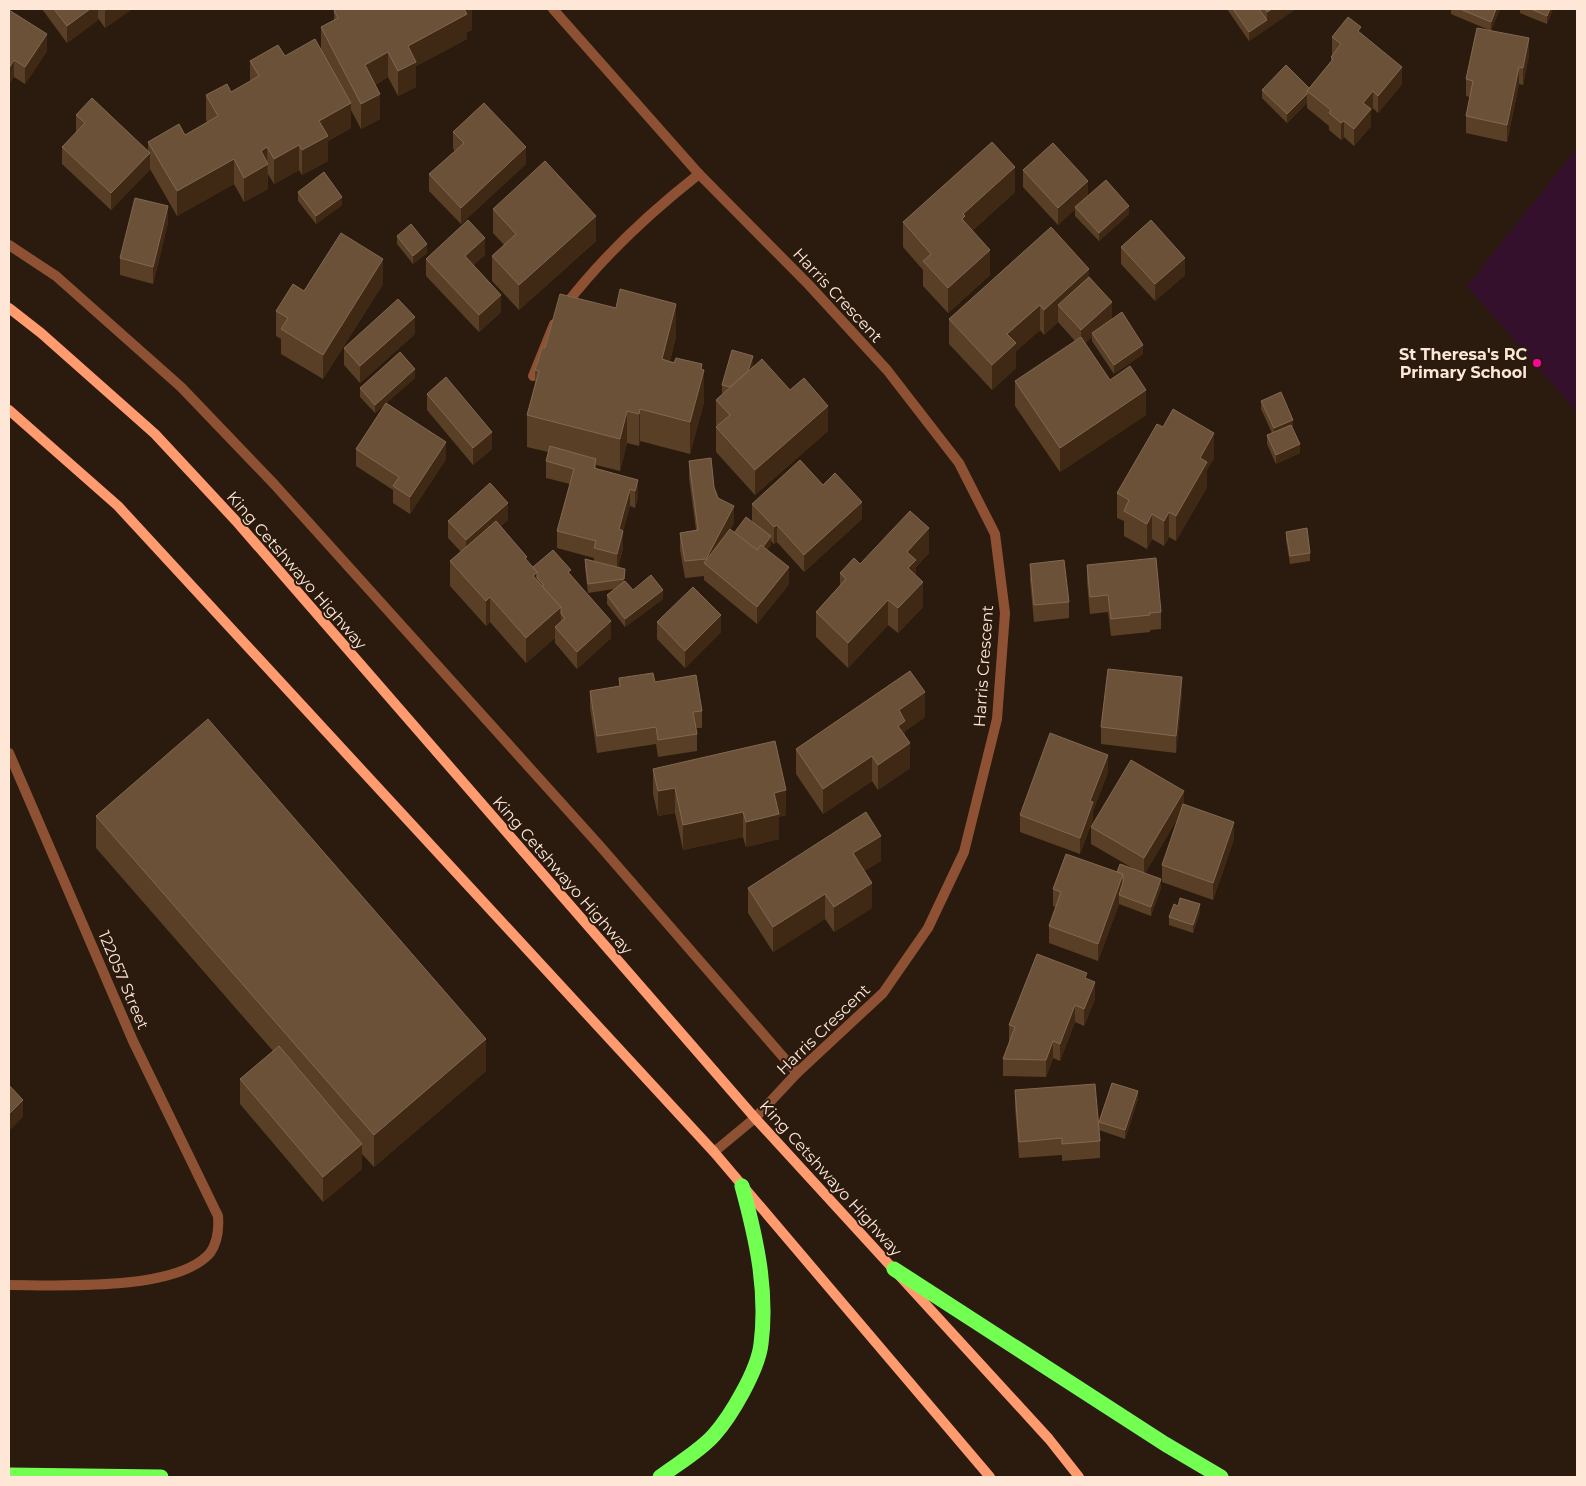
<svg xmlns="http://www.w3.org/2000/svg" width="1586" height="1486" viewBox="0 0 1586 1486" font-family="Montserrat,sans-serif">
<rect width="100%" height="100%" fill="#2a1b0e"/>
<path fill="#35102c" d="M1577 148V412L1467 286Z"/>
<g fill="none" stroke-linecap="round" stroke-linejoin="round">
<path stroke="#8e5134" stroke-width="10" d="M9 753 133 1041 218 1216C219 1229 218 1242 210 1253 176 1292 57 1285 9 1285"/>
<g stroke="#8e5134" stroke-width="10">
<path d="M553 9 699 174 809 285 887 370 959 463 995 534 1005 613 997 719 964 852 928 928 883 993 797 1073 755 1118 714 1152"/>
<path d="M9 245 56 276 181 387 274 484 600 846 797 1073"/>
<path d="M564 307C603 256 648 214 699 174"/>
<path d="M533 376 554 324"/>
</g>
<g stroke="#ff9b6e" stroke-width="10">
<path d="M9 308 41 333 155 434 236 521 755 1118 1049 1439 1079 1477"/>
<path d="M9 410 118 506 714 1152 990 1477"/>
</g>
<g stroke="#73ff52" stroke-width="15">
<path d="M894 1269 1165 1444 1221 1477"/>
<path d="M9 1475 161 1477"/>
<path d="M660 1477C677 1464 700 1451 714 1435 731 1416 758 1370 761 1344 768 1290 756 1237 742 1186"/>
</g>
</g>
<g fill="#593f25">
<path d="M42 9H132L105 28 98 18V20L67 43Z"/>
<path d="M472 9V30L467 32V39L416 66V87L398 96 388 77 375 85 380 119 361 129 351 110V128L328 141V161L302 175 299 170 274 184 268 174V189L244 202 234 184 177 216 150 169 111 210 62 164V147L76 132V115L148 151V142L185 135 207 122 206 120V95L231 92 250 81V61L321 51V27L334 21V11Z"/>
<path d="M1227 9H1296L1249 41Z"/>
<path d="M1451 9H1500L1491 30 1529 55 1523 85 1519 84 1507 142 1466 133V116L1470 97 1466 96V79L1489 30 1451 14Z"/>
<path d="M1520 9H1553L1547 24 1520 13Z"/>
<path d="M9 10 47 51 25 84 14 77Z"/>
<path d="M1361 34 1402 84 1378 113 1373 108 1371 111V126L1354 146 1344 137 1341 140 1329 130V126L1307 108V103L1287 123 1262 98V90L1309 88 1331 62V57L1333 55 1332 54V37Z"/>
<path d="M453 132 526 164 461 224 429 191V174L455 151 453 149Z"/>
<path d="M1023 170 1088 196 1129 214 1099 241 1075 216V209L1058 225 1023 187Z"/>
<path d="M298 192 342 205 316 224 298 201Z"/>
<path d="M1015 192 972 231 990 275 948 313 923 286V270L903 247V222Z"/>
<path d="M493 209 596 241 519 310 492 281V256L504 245 493 233Z"/>
<path d="M168 223 153 284 120 275V258Z"/>
<path d="M397 236 427 253 413 264 397 244Z"/>
<path d="M1121 247 1185 275 1155 301 1121 264Z"/>
<path d="M485 255 473 265 501 312 479 332 426 276V259Z"/>
<path d="M1089 277 1112 319 1143 354 1114 374 1092 341V337L1085 343 1110 380 1146 415 1060 472 1015 406V381L1075 341 1058 322 1044 335 1040 330 1016 351V368L992 390 949 344V319Z"/>
<path d="M383 284 323 379 281 354V339L276 336V311L304 291Z"/>
<path d="M415 334 360 383 344 365V348Z"/>
<path d="M676 337 670 361 702 369 704 402 690 454 640 441 639 446 627 443 620 471 596 465V469L638 480V497L635 508 630 506 623 531V548L618 567 625 577 624 581 633 590 663 599 625 627 607 604V595L614 589 588 593 585 567V559L594 561V558L557 548V531L570 484 546 478V461L548 452 527 447V415L535 383V370L545 348Z"/>
<path d="M753 365 752 368 790 390 828 431 755 495 716 452V427L717 426 716 425V400L723 393H722V385Z"/>
<path d="M415 378 386 403 446 459 410 514 393 503V490L356 466V449L386 404 375 413 360 397V388Z"/>
<path d="M427 394 492 449 473 465 427 410Z"/>
<path d="M1261 401 1293 428 1300 453 1276 464 1267 444V435L1272 433 1261 409Z"/>
<path d="M1214 458 1207 470V487L1176 541 1169 537 1164 546 1152 539 1147 549 1124 536V521L1117 518V493Z"/>
<path d="M689 461 714 487 718 498 734 523 730 530 734 533 755 524 752 521V504L823 485 862 519 804 572 777 542 774 544 771 541V545L767 550 789 584 757 624 704 580V576L685 578 680 550V533L696 530 689 478Z"/>
<path d="M508 520 501 526 527 561 533 567 571 575 611 638 577 669 555 643V638L526 663 490 622 486 626 450 586V561L461 552 448 538V521Z"/>
<path d="M1286 532 1310 553V561L1290 564 1286 540Z"/>
<path d="M929 553 916 567V575L923 607 898 633 888 625 848 668 816 637V612L840 585V573L860 564Z"/>
<path d="M1030 564 1069 602V618L1034 622 1030 581Z"/>
<path d="M1087 565 1161 612V629L1150 630V632L1111 636 1108 612 1090 614 1087 582Z"/>
<path d="M657 622 721 632 685 668 657 639Z"/>
<path d="M619 678 655 682 702 711V728H696L697 734V751L658 757 656 744 597 753 590 708V691L619 686Z"/>
<path d="M1182 694 1176 753 1101 744V727Z"/>
<path d="M925 717 905 731V737L910 768 878 790 872 781 823 814 796 774V749Z"/>
<path d="M653 769 786 815 779 817V839L746 847 743 837 683 850 675 813 658 816 653 794Z"/>
<path d="M1108 772 1093 811V819L1080 854 1020 832V815Z"/>
<path d="M1184 804 1234 839 1213 900 1162 882V865L1179 816 1145 873 1161 888 1151 916 1119 904 1098 961 1049 943V926L1056 907 1053 906V889L1117 872 1134 869 1091 844V827Z"/>
<path d="M96 816 486 1071 374 1167 362 1154V1169L323 1202 240 1104V1079L273 1051 96 848Z"/>
<path d="M881 861 864 871 872 908 834 932 825 919 773 952 748 913V888Z"/>
<path d="M1178 906 1200 912 1193 933 1169 925V917Z"/>
<path d="M1087 979 1095 999 1084 1026 1075 1022 1060 1061 1053 1058 1046 1077 1003 1076V1059L1009 1042V1025Z"/>
<path d="M1015 1090 1100 1141V1158L1062 1161V1155L1019 1158 1015 1107Z"/>
<path d="M1138 1099 1125 1139 1099 1130V1122Z"/>
</g>
<g fill="#3f2914">
<path d="M90 9H98V20L67 43V26Z"/>
<path d="M108 9H132L105 28V11Z"/>
<path d="M464 9H472V30L467 32V39L416 66V87L398 96V71L408 46Z"/>
<path d="M1272 9H1296L1249 41V32L1267 20V12Z"/>
<path d="M1496 9H1500L1491 31V22Z"/>
<path d="M1550 9H1553L1547 24V16Z"/>
<path d="M47 34V51L25 84V67Z"/>
<path d="M1529 38V55L1523 85V68Z"/>
<path d="M388 52V77L365 90V65Z"/>
<path d="M14 60V77L9 85V68Z"/>
<path d="M1402 67V84L1378 113V96Z"/>
<path d="M1519 67V84L1507 142V125Z"/>
<path d="M1373 91V108L1371 111V126L1354 146V129L1363 103Z"/>
<path d="M380 94V119L361 129V104Z"/>
<path d="M1307 94V103L1287 123V114Z"/>
<path d="M351 103V128L328 141V161L302 175V150L319 121Z"/>
<path d="M1344 121V137L1341 140V123Z"/>
<path d="M299 145V170L274 184V159Z"/>
<path d="M267 147 268 189 244 202V178L261 151Z"/>
<path d="M526 147V164L461 224V208Z"/>
<path d="M150 153V170L111 210V193Z"/>
<path d="M234 159V184L177 216V191Z"/>
<path d="M1015 167V192L965 237 962 219 963 214Z"/>
<path d="M1088 181V198L1075 207V209L1058 225V208Z"/>
<path d="M342 197V205L316 224V216Z"/>
<path d="M168 206V223L153 284V267Z"/>
<path d="M1129 206V214L1099 241V233Z"/>
<path d="M596 216V241L519 310V285Z"/>
<path d="M485 238V255L465 273V256Z"/>
<path d="M427 244V253L413 264V256Z"/>
<path d="M990 250V275L948 313V288Z"/>
<path d="M1185 258V275L1155 301V284Z"/>
<path d="M383 259V284L323 379V355Z"/>
<path d="M1089 269V294L1058 305V322L1044 335V310Z"/>
<path d="M501 295V312L479 332V315Z"/>
<path d="M1112 302V319L1092 333V337L1081 347V330Z"/>
<path d="M676 304V337L662 391V359Z"/>
<path d="M1040 305V330L1016 351V368L992 390V365L1007 334Z"/>
<path d="M415 317V334L360 383V366Z"/>
<path d="M1143 345V354L1114 374V365Z"/>
<path d="M753 356V365L742 399V391Z"/>
<path d="M702 364V376L704 370V402L690 454V422Z"/>
<path d="M415 369V378L375 413V405Z"/>
<path d="M1146 390V415L1060 472V448Z"/>
<path d="M828 406V431L755 495V470Z"/>
<path d="M640 409V441L639 446V414Z"/>
<path d="M627 411V443L620 471V439Z"/>
<path d="M1293 420V428L1274 437V428Z"/>
<path d="M492 432V449L473 465V448Z"/>
<path d="M1214 433V458L1207 470V487L1176 541V516L1200 458Z"/>
<path d="M446 442V459L410 514V497Z"/>
<path d="M1300 444V453L1276 464V455Z"/>
<path d="M638 480V497L635 508V491Z"/>
<path d="M630 489V506L619 546V529Z"/>
<path d="M862 502V519L804 572V555Z"/>
<path d="M508 503V520L466 557V540Z"/>
<path d="M734 506V523L710 568 706 559Z"/>
<path d="M1169 512V537L1164 546V521Z"/>
<path d="M1152 514V539L1147 549V524Z"/>
<path d="M777 525V542L774 544V527Z"/>
<path d="M929 528V553L916 567V584L908 593 907 552Z"/>
<path d="M623 531V548L617 571V554Z"/>
<path d="M771 536V545L755 566V557Z"/>
<path d="M789 567V584L757 624V607Z"/>
<path d="M537 572V597L533 576Z"/>
<path d="M923 582V607L898 633V608Z"/>
<path d="M663 590V599L625 627V619Z"/>
<path d="M490 597V622L486 626V601Z"/>
<path d="M888 600V625L848 668V643Z"/>
<path d="M561 607V632L555 627V638L526 663V638Z"/>
<path d="M721 615V632L685 668V651Z"/>
<path d="M611 621V638L577 669V652Z"/>
<path d="M1182 677V694L1176 753V736Z"/>
<path d="M925 692V717L905 731V745L898 726 899 710Z"/>
<path d="M910 743V768L878 790V765Z"/>
<path d="M1108 755V772L1093 811V819L1080 854V838L1090 801Z"/>
<path d="M872 756V781L823 814V789Z"/>
<path d="M675 788V813L658 816V791Z"/>
<path d="M786 790V815L779 817V839L746 847V822L774 793Z"/>
<path d="M1184 791V808L1144 875V858Z"/>
<path d="M743 812V837L683 850V825Z"/>
<path d="M1234 822V839L1213 900V883Z"/>
<path d="M881 836V861L853 878V853Z"/>
<path d="M1123 874V891L1119 895V904L1098 961V944Z"/>
<path d="M1161 879V888L1151 916V907Z"/>
<path d="M872 883V908L834 932V907Z"/>
<path d="M825 894V919L773 952V927Z"/>
<path d="M1200 904V912L1193 933V925Z"/>
<path d="M1095 982V999L1084 1026V1009Z"/>
<path d="M1075 1005V1022L1060 1061V1044Z"/>
<path d="M486 1039V1071L374 1167V1135Z"/>
<path d="M1053 1041V1058L1046 1077V1060Z"/>
<path d="M1138 1091V1099L1125 1139V1130Z"/>
<path d="M23 1100V1117L9 1131V1114Z"/>
<path d="M362 1144V1169L323 1202V1177Z"/>
</g>
<g fill="#6b5138" stroke="#826851">
<path d="M54 9H90L67 26Z"/>
<path d="M337 9H464L467 14 408 46 416 62 398 71 388 52 365 65 380 94 361 104 321 27 338 18 334 11Z"/>
<path d="M1233 9H1259L1267 20 1249 32Z"/>
<path d="M1265 9H1272L1267 12Z"/>
<path d="M1460 9H1496L1491 22Z"/>
<path d="M1531 9H1550L1547 16Z"/>
<path d="M9 10 47 34 25 67 14 60 9 68Z"/>
<path d="M1348 17 1361 27 1358 31 1402 67 1378 96 1373 91 1363 103 1371 109 1354 129 1344 121 1341 123 1329 113 1331 110 1307 91 1333 59 1331 57 1341 44 1332 37Z"/>
<path d="M1477 28 1529 38 1523 68 1519 67 1507 125 1466 116 1473 81 1466 79Z"/>
<path d="M315 39 351 103 319 121 328 136 302 150 299 145 274 159 267 147 261 151 268 164 244 178 234 159 177 191 148 142 179 124 185 135 218 116 206 95 227 84 231 92 259 76 250 61 278 45 285 56Z"/>
<path d="M1286 65 1309 88 1307 91V94L1287 114 1262 90Z"/>
<path d="M92 98 150 153 111 193 62 147 85 123 76 115Z"/>
<path d="M484 103 526 147 461 208 429 174 464 143 453 132Z"/>
<path d="M992 142 1015 167 963 214 965 216 962 219 990 250 948 288 923 261 931 254 903 222Z"/>
<path d="M1053 143 1088 181 1058 208 1023 170Z"/>
<path d="M545 161 596 216 519 285 492 256 516 234 493 209Z"/>
<path d="M324 172 342 197 316 216 298 192Z"/>
<path d="M1106 180 1129 206 1099 233 1075 207Z"/>
<path d="M135 198 168 206 153 267 120 258Z"/>
<path d="M468 220 485 238 465 256 501 295 479 315 426 259Z"/>
<path d="M1151 220 1185 258 1155 284 1121 247Z"/>
<path d="M411 224 427 244 413 256 397 236Z"/>
<path d="M1051 227 1089 269 1044 310 1040 305 1007 334 1016 343 992 365 949 319Z"/>
<path d="M341 233 383 259 323 355 281 329 288 318 276 311 293 284 304 291Z"/>
<path d="M1089 277 1112 302 1081 330 1058 305Z"/>
<path d="M620 289 676 304 662 359 674 363 676 358 702 364 701 369 704 370 690 422 640 409 639 414 627 411 620 439 527 415 539 371 535 370 542 348H545L560 294 616 308Z"/>
<path d="M398 299 415 317 360 366 344 348Z"/>
<path d="M1122 312 1143 345 1114 365 1092 333Z"/>
<path d="M1081 337 1110 380 1130 366 1146 390 1060 448 1015 381Z"/>
<path d="M732 350 753 356 748 371 730 387 722 385Z"/>
<path d="M400 352 415 369 375 405 360 388Z"/>
<path d="M762 359 790 390 804 378 828 406 755 470 716 427 730 415 716 400Z"/>
<path d="M446 377 492 432 473 448 427 394Z"/>
<path d="M1281 392 1293 420 1274 428 1261 401Z"/>
<path d="M386 403 446 442 410 497 393 486 399 477 356 449Z"/>
<path d="M1173 409 1214 433 1200 458 1207 462 1176 516 1169 512 1164 521 1152 514 1147 524 1124 511 1129 500 1117 493 1157 424 1163 427Z"/>
<path d="M1291 425 1300 444 1276 455 1267 435Z"/>
<path d="M550 446 596 459 594 468 638 480 635 491 630 489 619 529 623 531 617 554 594 548 596 541 557 531 574 469 546 461Z"/>
<path d="M711 458 714 487 718 498 734 506 706 559 685 561 680 533 698 530 689 461Z"/>
<path d="M800 460 823 485 835 473 862 502 804 555 777 525 774 527 752 504Z"/>
<path d="M490 483 508 503 466 540 448 521Z"/>
<path d="M910 511 929 528 907 552 916 560 908 568 923 582 898 608 888 600 848 643 816 612 846 579 840 573 854 558 860 564Z"/>
<path d="M746 517 771 536 763 547 761 545 757 550 734 533Z"/>
<path d="M496 521 527 557 525 558 537 572 533 576 561 607 526 638 490 597 486 601 450 561Z"/>
<path d="M1307 528 1310 553 1290 556 1286 532Z"/>
<path d="M730 529 757 550 761 545 789 567 757 607 704 563Z"/>
<path d="M553 550 571 570 568 572 611 621 577 652 555 627 565 618 561 614V607L542 586 544 585 537 578V572L533 567Z"/>
<path d="M1156 558 1161 612 1149 613 1150 615 1111 619 1108 595 1090 597 1087 565Z"/>
<path d="M585 559 625 569 624 579 588 584Z"/>
<path d="M1064 560 1069 602 1034 605 1030 564Z"/>
<path d="M651 575 663 590 625 619 607 595 625 581 633 590Z"/>
<path d="M693 587 721 615 685 651 657 622Z"/>
<path d="M1108 669 1182 677 1176 736 1101 727Z"/>
<path d="M910 671 925 692 899 710 905 721 898 726 910 743 878 765 872 756 823 789 796 749Z"/>
<path d="M653 673 655 682 696 675 702 711 693 712 697 734 658 740 656 727 597 736 590 691 620 686 619 678Z"/>
<path d="M208 719 486 1039 374 1135 96 816Z"/>
<path d="M1050 733 1108 755 1090 801 1093 802 1080 838 1020 815Z"/>
<path d="M775 741 786 790 774 793 779 814 746 822 743 812 683 825 675 788 658 791 653 769Z"/>
<path d="M1131 760 1184 791 1144 858 1091 827Z"/>
<path d="M1183 804 1234 822 1213 883 1162 865Z"/>
<path d="M866 812 881 836 853 853 872 883 834 907 825 894 773 927 748 888Z"/>
<path d="M1066 854 1123 874 1098 944 1049 926 1061 892 1053 889Z"/>
<path d="M1120 864 1161 879 1151 907 1119 895 1123 882V874L1117 872Z"/>
<path d="M1180 898 1200 904 1193 925 1169 917 1174 904 1178 906Z"/>
<path d="M1037 954 1087 973 1085 978 1095 982 1084 1009 1075 1005 1060 1044 1053 1041 1046 1060 1003 1059 1015 1027 1009 1025Z"/>
<path d="M279 1046 362 1144 323 1177 240 1079Z"/>
<path d="M1112 1083 1138 1091 1125 1130 1099 1122Z"/>
<path d="M1095 1084 1100 1141 1062 1144V1138L1019 1142 1015 1090Z"/>
<path d="M9 1085 23 1100 9 1114Z"/>
</g>
<circle fill="#ff039d" stroke="#2a1b0e" stroke-width="2" cx="1537" cy="363" r="5"/>
<g text-anchor="middle" stroke-width="4" stroke-linejoin="round" paint-order="stroke">
<g font-size="16" fill="#ffe7d7" stroke="#2a1b0e">
<text transform="translate(838 295) rotate(47)" y="6">Harris Crescent</text>
<text transform="translate(297 570) rotate(49)" y="6">King Cetshwayo Highway</text>
<text transform="translate(983 666) rotate(-86)" y="6">Harris Crescent</text>
<text transform="translate(563 875) rotate(49)" y="6">King Cetshwayo Highway</text>
<text transform="translate(124 980) rotate(67)" y="6">122057 Street</text>
<text transform="translate(823 1029) rotate(-44)" y="6">Harris Crescent</text>
<text transform="translate(831 1178) rotate(48)" y="6">King Cetshwayo Highway</text>
</g>
<g font-size="16" font-weight="bold" fill="#ffe7d7" stroke="#2a1b0e" text-anchor="end">
<text x="1527" y="360">St Theresa's RC<tspan x="1527" dy="18">Primary School</tspan></text>
</g>
</g>
<rect width="1586" height="1486" fill="none" stroke="#ffe7d7" stroke-width="20"/>
</svg>
